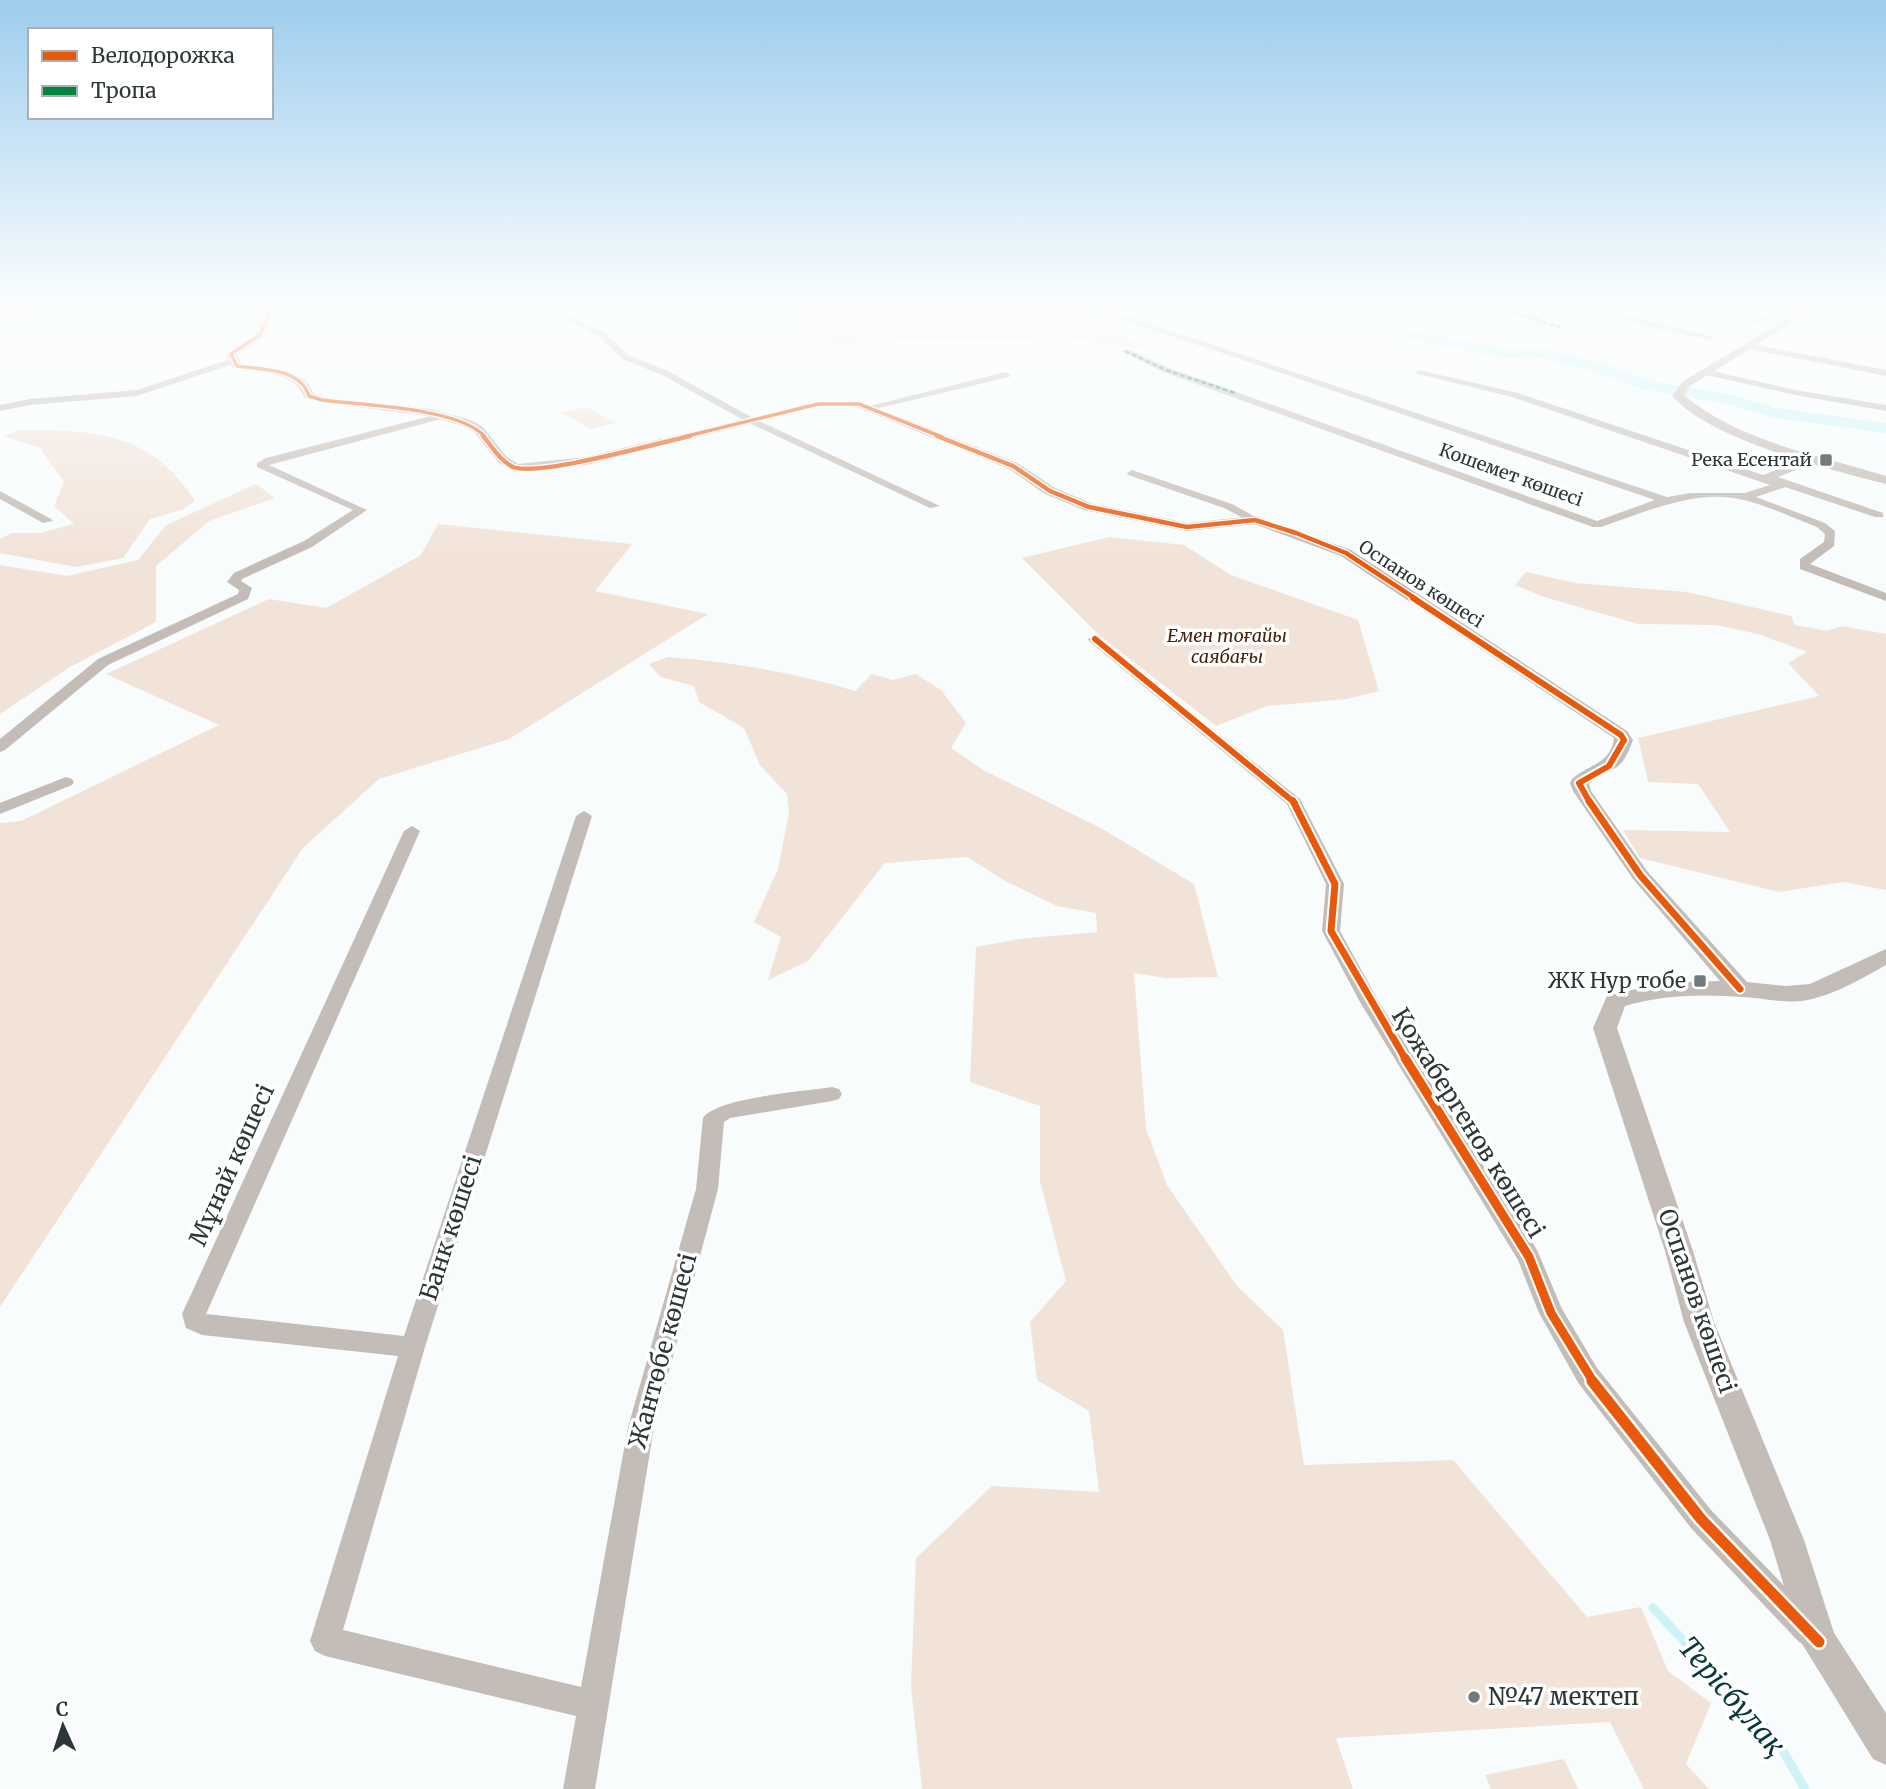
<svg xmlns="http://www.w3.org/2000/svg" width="1886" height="1789" viewBox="0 0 1886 1789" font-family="Merriweather,serif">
<rect width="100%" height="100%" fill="#f8fcfc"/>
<g fill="#f2e3d8">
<path d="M0 308H200L133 313 0 317Z"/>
<path d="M793 308H989L1017 311 1022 308H1061L1105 320 1148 350 1068 338 829 343 789 324Z"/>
<path d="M587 407 616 423 590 429 561 412Z"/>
<path d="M20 430C95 430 151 432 195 501L182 510 150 519 123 558 76 567 0 553V539L12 533H40L74 524 54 506 64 482 40 448 4 436Z"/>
<path d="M256 484 275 498 209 521 156 566V622L70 667 0 714V565L67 576 138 560 166 525Z"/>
<path d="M438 524 632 544 595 591 708 614 509 739 379 779 303 848 0 1307V823L21 821 219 725 106 674 269 599 326 608 421 555Z"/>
<path d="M1109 537 1184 545 1231 575 1358 620 1379 691 1347 699 1267 706 1216 726 1099 635 1022 558Z"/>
<path d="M1526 572 1575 583 1687 592 1791 616 1795 625 1827 631 1842 626 1886 634V890L1843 882 1779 892 1640 858 1623 830 1730 832 1698 784 1648 782 1638 738 1819 696 1788 663 1807 652 1758 634 1716 625 1638 624 1544 597 1515 585Z"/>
<path d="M668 657C732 662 793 672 855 691L872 674 893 680 916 674 941 690 966 723 951 748 983 770 1101 828 1194 884 1218 977 1166 978 1134 973 1146 1129 1167 1185 1237 1286 1283 1330 1304 1465 1453 1460 1587 1617 1641 1607 1668 1671 1711 1703 1686 1764 1709 1789H1644L1610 1722 1336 1738 1353 1789H922L911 1687 916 1558 992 1486 1099 1492 1089 1411 1037 1380 1030 1322 1066 1281 1040 1181V1106L970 1082 976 947 1019 939 1097 932 1096 913 1057 906 1007 882 967 857 885 863 808 961 768 980 781 937 754 922 778 869 789 813 787 794 760 765 744 728 699 702 694 686 661 677 649 664Z"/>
<path d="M1564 1759 1578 1789H1491L1485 1775Z"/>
</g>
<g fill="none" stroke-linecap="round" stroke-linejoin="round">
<path stroke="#cdf3f7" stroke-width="9" d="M1653 1608 1776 1739 1805 1789"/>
<path fill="#cdf3f7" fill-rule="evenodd" d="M1264 308H1292L1504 348 1535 347 1601 363 1655 382 1730 394 1776 408 1886 423V433L1774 418 1727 404 1646 390 1590 370 1535 357 1504 358 1271 312Z"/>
<g fill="#c4bcb6" fill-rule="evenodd">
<path d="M543 308H553L606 333 628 355 668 371 753 418 940 506 930 508 747 422 662 375 622 359 600 337Z"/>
<path d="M1073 308H1087L1130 317 1667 497 1691 493H1745L1770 485 1512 397 1414 373 1419 370 1518 393 1763 475 1813 456H1821V460L1778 477 1883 513V517H1875L1785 487 1756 497 1825 523 1835 531 1834 546 1810 564 1886 593V601L1800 569V559L1824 542 1825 534 1817 527C1792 518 1765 504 1739 499 1695 489 1642 513 1601 527H1593L1163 372 1121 351 1128 349 1169 368 1597 521 1655 500 1210 349 1125 321Z"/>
<path d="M1496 308H1507L1564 327 1557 329Z"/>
<path d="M1585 308H1597L1714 337 1710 340 1646 326Z"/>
<path d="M1777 308H1786L1757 325 1750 323Z"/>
<path d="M1746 343 1886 370V376L1743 348Z"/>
<path d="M233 358 236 359V363L137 396 30 405 0 411V405L30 399 137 390Z"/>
<path d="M1705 369 1795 390 1886 405V411L1795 395 1702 374V370Z"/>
<path d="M1006 372 1011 375 1009 377 871 410 866 407Z"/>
<path d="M442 413 445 414V418L269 465 367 510 312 547 242 579 241 581 252 588 248 599 108 665 5 750 0 752V739L98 659 238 594 239 590 227 582 234 573 304 541 353 510 257 467V463L266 458Z"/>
<path d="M1132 470 1232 504 1261 520 1251 522 1224 508 1128 475 1127 473Z"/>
<path d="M0 491 51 519 53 521 43 523 0 499Z"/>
<path d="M1095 635 1300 799 1344 884 1340 931 1379 1002 1537 1250 1562 1309 1597 1368 1711 1510 1819 1622 1824 1632 1819 1642 1809 1647 1799 1642 1691 1528 1579 1384 1539 1313 1518 1260 1360 1002 1322 931 1326 884 1287 804 1090 642 1088 639Z"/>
<path d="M66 777 72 779 74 782 72 785 0 814V803Z"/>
<path d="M584 811 592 816 425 1347 343 1630 581 1687 628 1427 696 1189 703 1118C715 1098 806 1091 832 1087L839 1089 842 1094 839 1099 832 1101 730 1118 724 1122 718 1189 654 1427 595 1789H563L576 1716 325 1656 315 1651 310 1641 398 1356 202 1335 186 1328 182 1314 404 831 412 826 420 831 206 1314 404 1336 576 816Z"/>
</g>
<g fill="#c4bcb6" fill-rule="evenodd">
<path d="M263 308H273L275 312 264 337 237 355 241 363C266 368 303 365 314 394L323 397 430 409 471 420 482 426 507 457 518 464 586 457 818 401H859L1017 463 1055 488 1093 504 1187 523 1255 516 1351 550 1627 731 1633 740C1619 778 1613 763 1589 784L1591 791 1647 871 1747 982 1786 986 1810 984 1886 949V965C1859 980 1833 996 1802 1001 1782 1003 1762 998 1743 997 1703 994 1663 995 1625 1006L1617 1028 1693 1251 1714 1322 1804 1540 1834 1633 1886 1713V1765L1873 1759 1801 1642 1770 1540 1684 1322 1665 1251 1593 1028 1607 996 1661 983 1720 981 1633 879 1573 791 1570 783 1572 779C1589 764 1611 764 1614 738L1341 556 1254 524 1187 531 1084 510 1045 494 1009 469 857 407H818L586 465 515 472 499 463 474 432 463 426 429 416 318 402 305 398C290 368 263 375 233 368L226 354 256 333 265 312Z"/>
<path d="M1805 308H1816L1690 386 1684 395C1739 442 1819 455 1886 476V484C1828 469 1711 440 1672 396L1682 382Z"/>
</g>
<g stroke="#00873e" stroke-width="2.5" stroke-dasharray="5 2.5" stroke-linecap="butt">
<path d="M1500 308 1560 327"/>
<path d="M1125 351 1166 370 1235 393"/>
</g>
<defs>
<g id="cycleway-far5">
<path d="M268 308 270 312 260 335 231 354 237 366C262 370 299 367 309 396L322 400C361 405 461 408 485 437"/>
<path d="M683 437 818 404H859L942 437"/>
</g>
<g id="cycleway-far4">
<path d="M483 436C492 446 500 461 513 467 538 477 658 443 690 436"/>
<path d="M937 436 1013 466 1050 491 1089 507 1187 527 1255 520 1296 533 1346 553 1416 599"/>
</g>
<g id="cycleway-far3">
<path d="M1413 598 1621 735 1624 740 1609 766 1579 783 1590 803"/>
<path d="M1095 639 1295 803"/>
</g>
<g id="cycleway-far2">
<path d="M1293 801 1335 884 1331 931 1406 1060"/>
<path d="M1589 801 1640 875 1740 989"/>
</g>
<path id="cycleway-far1" d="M1405 1058 1529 1257 1551 1313 1594 1383"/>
<path id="cycleway" d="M1592 1381 1701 1519 1819 1642"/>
</defs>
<use href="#cycleway-far5" stroke="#fff" stroke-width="6"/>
<use href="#cycleway-far4" stroke="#fff" stroke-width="7"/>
<use href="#cycleway-far3" stroke="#fff" stroke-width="10"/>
<use href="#cycleway-far2" stroke="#fff" stroke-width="11"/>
<use href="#cycleway-far1" stroke="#fff" stroke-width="13"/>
<use href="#cycleway" stroke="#fff" stroke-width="16"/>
<use href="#cycleway-far5" stroke="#e8590c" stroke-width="3.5"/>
<use href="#cycleway-far4" stroke="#e8590c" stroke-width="4.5"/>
<use href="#cycleway-far3" stroke="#e8590c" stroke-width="6"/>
<use href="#cycleway-far2" stroke="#e8590c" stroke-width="7"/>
<use href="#cycleway-far1" stroke="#e8590c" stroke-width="9"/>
<use href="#cycleway" stroke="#e8590c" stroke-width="11"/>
</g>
<linearGradient id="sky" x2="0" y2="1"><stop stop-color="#9dcdee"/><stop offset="0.55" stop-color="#fcfefe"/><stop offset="1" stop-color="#fcfefe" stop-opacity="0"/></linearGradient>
<rect width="1886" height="558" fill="url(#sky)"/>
<g fill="#737c7d" stroke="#fff" stroke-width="2.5">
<rect x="1819" y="453" width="14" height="14" rx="3.5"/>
<rect x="1693" y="974" width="14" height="14" rx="3.5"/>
<circle cx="1474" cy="1697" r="7"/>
</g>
<g text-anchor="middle" stroke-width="7" stroke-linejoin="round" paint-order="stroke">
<g font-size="18" fill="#2c3738" stroke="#fff" text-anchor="end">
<text x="1812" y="466">Река Есентай</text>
</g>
<g font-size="18" fill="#2c3738" stroke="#fff">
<text transform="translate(1511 475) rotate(20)" y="6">Кошемет көшесі</text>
<text transform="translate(1421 584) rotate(33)" y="6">Оспанов көшесі</text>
</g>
<g font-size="18" font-style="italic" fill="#49240a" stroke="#fff">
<text x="1227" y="642">Емен тоғайы<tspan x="1227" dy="21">саябағы</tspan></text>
</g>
<g font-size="21" fill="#2c3738" stroke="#fff" text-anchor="end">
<text x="1686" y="988">ЖК Нур тобе</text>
</g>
<g font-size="24" fill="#2c3738" stroke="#fff">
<text transform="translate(1468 1123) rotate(58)" y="8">Қожабергенов көшесі</text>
<text transform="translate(232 1165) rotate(-66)" y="8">Мұнай көшесі</text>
<text transform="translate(451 1228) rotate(-72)" y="8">Банк көшесі</text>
<text transform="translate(1697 1301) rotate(71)" y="8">Оспанов көшесі</text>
<text transform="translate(663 1351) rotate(-75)" y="8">Жантөбе көшесі</text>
</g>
<g font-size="24" fill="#2c3738" stroke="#fff" text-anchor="start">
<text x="1488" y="1705">№47 мектеп</text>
</g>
<g font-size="28" font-style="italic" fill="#06383d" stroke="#fff">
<text transform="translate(1732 1696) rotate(49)" y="10">Терісбұлақ</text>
</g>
</g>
<rect x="28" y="28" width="245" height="91" fill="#ffffff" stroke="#abafaf" stroke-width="2"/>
<rect x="42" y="51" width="35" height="10" fill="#e8590c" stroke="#abafaf" stroke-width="2"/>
<text x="91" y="63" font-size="21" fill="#2c3738">Велодорожка</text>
<rect x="42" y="86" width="35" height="10" fill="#00873e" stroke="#abafaf" stroke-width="2"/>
<text x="91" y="98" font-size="21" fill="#2c3738">Тропа</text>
<g transform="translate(63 1726) rotate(357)" stroke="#ffffff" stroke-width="5" paint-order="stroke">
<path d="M0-5L12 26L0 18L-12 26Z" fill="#2c3738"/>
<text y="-10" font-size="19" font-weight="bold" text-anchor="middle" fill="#2c3738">С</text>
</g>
</svg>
